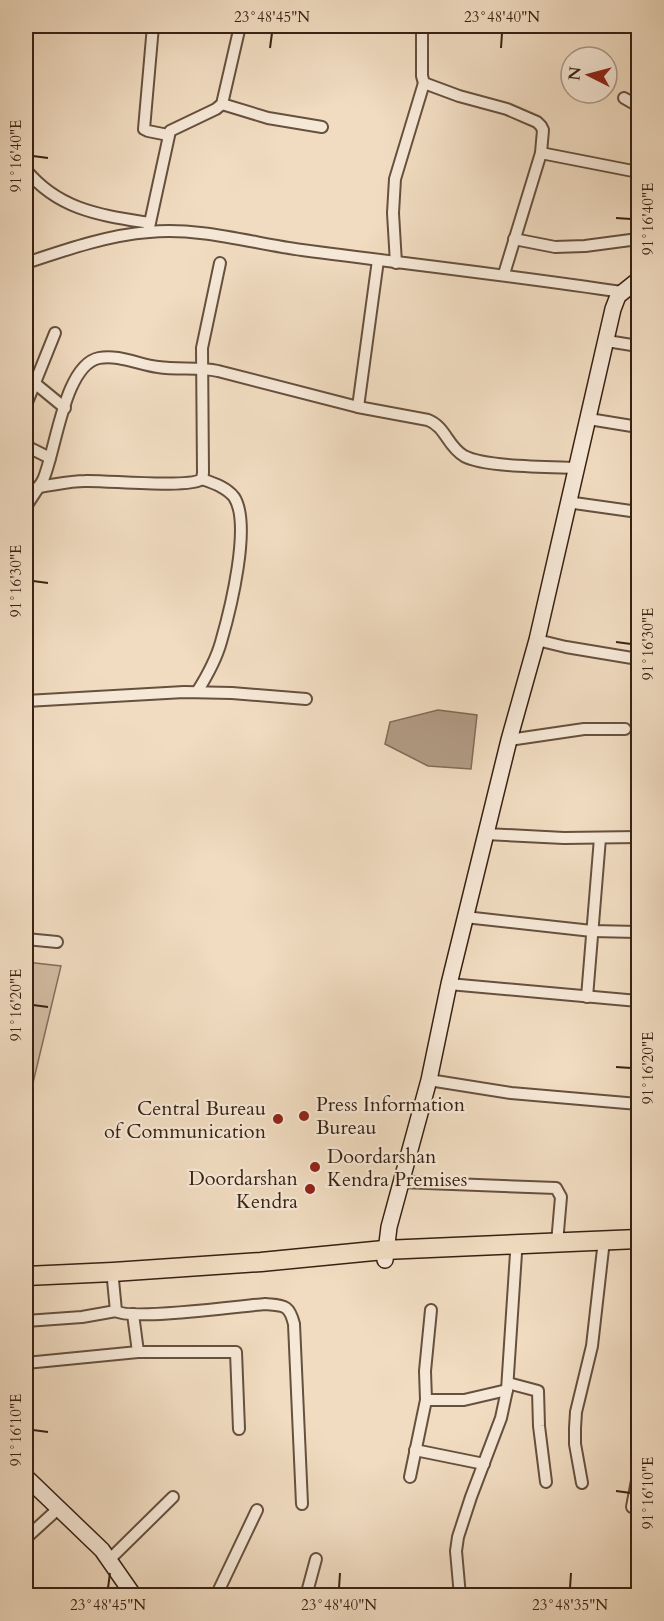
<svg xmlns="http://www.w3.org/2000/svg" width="664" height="1621" viewBox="0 0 664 1621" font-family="Cardo,serif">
<rect width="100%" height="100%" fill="#f1dcc1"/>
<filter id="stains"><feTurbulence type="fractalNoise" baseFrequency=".00333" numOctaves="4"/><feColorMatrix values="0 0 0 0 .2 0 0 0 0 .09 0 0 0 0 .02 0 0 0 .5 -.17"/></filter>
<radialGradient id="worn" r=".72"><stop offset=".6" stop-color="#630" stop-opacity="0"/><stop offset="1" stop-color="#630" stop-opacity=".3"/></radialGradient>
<path fill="#d2bca3" stroke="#856e5a" stroke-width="1.5" d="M26 962 61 966 26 1112Z"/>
<path fill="#b29c86" stroke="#816b58" stroke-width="1.5" d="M438 710 477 715 471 769 428 766 385 744 390 722Z"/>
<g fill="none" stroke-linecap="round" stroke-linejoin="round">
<defs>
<g id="street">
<path d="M153 26 144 129 148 131 168 135"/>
<path d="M422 26V76L424 83 459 96 507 109 537 122 541 126 543 130 541 153 504 274"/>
<path d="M624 98 638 106"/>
<path d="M222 104 268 118 322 127"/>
<path d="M541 153 638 172"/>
<path d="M26 170C59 210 100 215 149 223"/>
<path d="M148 232 170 131 216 109 222 104 240 26"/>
<path d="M514 239 555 247 585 246 638 239"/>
<path d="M26 263C65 250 108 235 149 232 201 227 251 243 302 250 409 264 515 276 622 292"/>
<path d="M396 263 393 213 395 179 424 83"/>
<path d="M607 341 638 346"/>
<path d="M26 376 65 408"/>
<path d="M26 405 55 333"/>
<path d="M358 407 378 260"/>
<path d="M589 419 638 427"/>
<path d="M26 446 50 458"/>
<path d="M38 487C54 485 69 481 85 481 106 480 189 489 202 479L203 473 202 348 220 263"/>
<path d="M567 502 638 512"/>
<path d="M26 507C31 498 38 489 43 480 56 451 64 365 99 358 118 354 140 365 158 367 178 370 198 367 218 371L358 407 428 420C446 427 447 446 464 456 484 467 549 467 575 468"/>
<path d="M537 640 566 647 638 659"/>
<path d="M197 692C207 676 216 660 221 642 230 611 252 524 234 497 226 487 213 483 202 479"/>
<path d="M26 701 184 692 232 693 306 699"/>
<path d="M509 740 584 729H625"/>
<path d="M486 834 564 838 638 837"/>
<path d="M465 917 592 931 638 932"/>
<path d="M26 939 57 942"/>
<path d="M449 984 638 1001"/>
<path d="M587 997 600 838"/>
<path d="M429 1080 511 1093 638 1104"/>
<path d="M401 1182 556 1188 561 1197 557 1243"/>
<path d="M113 1280 116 1311C131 1321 240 1306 265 1304 284 1306 289 1304 294 1324L302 1504"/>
<path d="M133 1314 138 1352H236L239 1429"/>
<path d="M26 1321 82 1317 116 1311"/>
<path d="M26 1363 138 1352"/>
<path d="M508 1383 538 1391 539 1426 546 1482"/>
<path d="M426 1400 425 1371 431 1310"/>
<path d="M415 1450 484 1464"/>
<path d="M410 1477 426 1400H464L507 1390"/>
<path d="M582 1483 575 1444V1428L576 1412 592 1346 603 1249"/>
<path d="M632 1507 638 1475"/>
<path d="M26 1538 59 1508"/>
<path d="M109 1560 173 1497"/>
<path d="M216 1596 257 1510"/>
<path d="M306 1596 316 1559"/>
<path d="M460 1596 456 1551 458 1537 471 1497 501 1418 507 1390 516 1253"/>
</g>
<g id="secondary">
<path d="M385 1260 389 1227 429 1080 449 984 509 740 537 640 613 309 618 296 638 280"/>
<path d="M26 1477 102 1550 134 1596"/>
</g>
<path id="primary" d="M26 1276 113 1272 261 1262 384 1250 638 1239"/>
</defs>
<use href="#street" stroke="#66503e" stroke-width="14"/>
<use href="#secondary" stroke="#382112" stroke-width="18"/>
<use href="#primary" stroke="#382112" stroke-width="21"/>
<use href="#street" stroke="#f6e8d7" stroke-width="10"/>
<use href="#secondary" stroke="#f6e8d7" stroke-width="15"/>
<use href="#primary" stroke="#f1dcc1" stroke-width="18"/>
</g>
<path fill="none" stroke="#382112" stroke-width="2" d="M270 48 272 33M501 48 502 33M33 156 48 158M616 218 631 219M33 581 48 583M616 642 631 644M33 1005 48 1007M616 1067 631 1068M33 1430 48 1432M616 1491 631 1493M108 1588 110 1573M339 1588 340 1573M570 1588 571 1573"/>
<g fill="#8f2418" stroke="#f6e8d7" stroke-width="2">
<circle cx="304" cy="1116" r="6"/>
<circle cx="278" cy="1119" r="6"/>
<circle cx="315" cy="1167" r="6"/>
<circle cx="310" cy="1189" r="6"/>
</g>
<g text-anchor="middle" stroke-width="4.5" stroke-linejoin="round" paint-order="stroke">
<g font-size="20" fill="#382112" stroke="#f6e8d7" text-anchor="start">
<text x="316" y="1111">Press Information<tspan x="316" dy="23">Bureau</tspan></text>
<text x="266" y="1115" text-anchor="end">Central Bureau<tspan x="266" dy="23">of Communication</tspan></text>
<text x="327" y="1163">Doordarshan<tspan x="327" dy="23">Kendra Premises</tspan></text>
<text x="298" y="1185" text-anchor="end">Doordarshan<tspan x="298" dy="23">Kendra</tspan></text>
</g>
</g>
<rect width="664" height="1621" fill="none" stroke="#f1dcc1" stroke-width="66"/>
<g transform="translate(589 75) rotate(276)"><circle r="28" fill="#f6e8d7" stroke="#aa9888" stroke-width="1.5"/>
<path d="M0-4.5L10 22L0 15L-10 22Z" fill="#8f2418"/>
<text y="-9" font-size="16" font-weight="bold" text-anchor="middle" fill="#382112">N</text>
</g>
<rect x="33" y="33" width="598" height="1555" fill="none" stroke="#382112" stroke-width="2"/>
<g font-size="15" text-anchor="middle" fill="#382112">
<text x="272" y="22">23°48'45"N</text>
<text x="502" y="22">23°48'40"N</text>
<text transform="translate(16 156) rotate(-90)" y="5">91°16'40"E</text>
<text transform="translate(648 219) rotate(-90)" y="5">91°16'40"E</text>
<text transform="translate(16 581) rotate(-90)" y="5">91°16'30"E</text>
<text transform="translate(648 644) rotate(-90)" y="5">91°16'30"E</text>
<text transform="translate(16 1005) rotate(-90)" y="5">91°16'20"E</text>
<text transform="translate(648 1068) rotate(-90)" y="5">91°16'20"E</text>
<text transform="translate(16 1430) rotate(-90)" y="5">91°16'10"E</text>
<text transform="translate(648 1493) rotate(-90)" y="5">91°16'10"E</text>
<text x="108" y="1610">23°48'45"N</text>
<text x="339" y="1610">23°48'40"N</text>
<text x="570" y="1610">23°48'35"N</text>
</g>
<rect width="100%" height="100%" filter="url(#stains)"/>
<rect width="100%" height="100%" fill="url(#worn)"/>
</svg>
